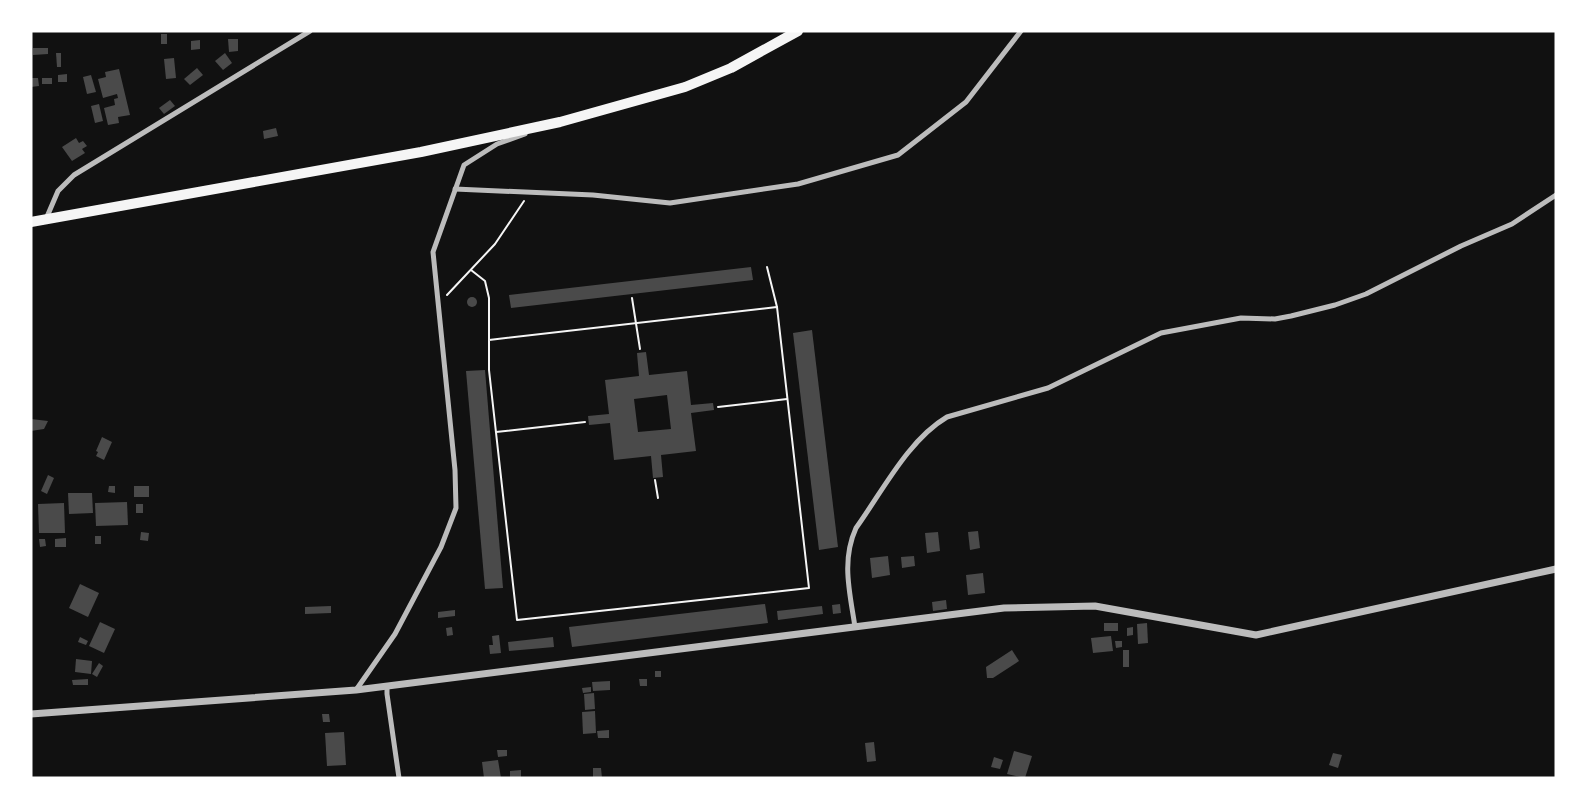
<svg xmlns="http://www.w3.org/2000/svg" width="1587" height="809" viewBox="0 0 1587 809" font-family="'Playfair Display',serif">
<rect width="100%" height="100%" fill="#111"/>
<g fill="#4a4a4a" fill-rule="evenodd">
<rect x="161" y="34" width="6" height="10"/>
<path d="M228 39H238V51L229 52Z"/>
<path d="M200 40V49L191 50V41Z"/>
<path d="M33 48H48V54L33 55Z"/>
<path d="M56 53H61V67H57Z"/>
<path d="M225 53 232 63 223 70 215 61Z"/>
<path d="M174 58 176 78 166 79 164 59Z"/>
<path d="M197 68 203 75 190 85 184 79Z"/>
<path d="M119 69 130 115 118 117 119 123 108 125 104 108 115 105 114 99 118 98 117 94 103 98 98 79 106 77 105 72Z"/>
<path d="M67 74V82H58V75Z"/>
<path d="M91 75 96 92 87 94 83 77Z"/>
<path d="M31 78H38L39 86 31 87Z"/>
<rect x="42" y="78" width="10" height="6"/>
<path d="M170 100 175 106 164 114 159 108Z"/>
<path d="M99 104 103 121 95 123 91 106Z"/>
<path d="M276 128 278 136 264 139 263 131Z"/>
<path d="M76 138 79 143 83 141 87 146 82 149 85 153 72 161 62 147Z"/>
<path d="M751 267 753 280 511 308 509 295Z"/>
<circle cx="472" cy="302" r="5"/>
<path d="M812 330 838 547 819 550 793 333Z"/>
<path d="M646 352 649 375 687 371 691 405 713 403 714 410 691 413 696 451 661 455 663 477 653 478 651 456 614 460 610 423 589 425 588 416 609 414 605 380 639 376 637 353ZM667 395 671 429 638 432 634 399Z"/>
<path d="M485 370 503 588 485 589 466 371Z"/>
<path d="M31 419 48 421 44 429 31 431Z"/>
<path d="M102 437 112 442 104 460 96 456 98 452 96 451Z"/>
<path d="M48 475 54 478 47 494 41 491Z"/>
<path d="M109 486H115V493L108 492Z"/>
<rect x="134" y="486" width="15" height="11"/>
<path d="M68 493H92L93 513 69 514Z"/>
<path d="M127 502 128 525 96 526 95 503Z"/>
<path d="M64 503 65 533H39L38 504Z"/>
<rect x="136" y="504" width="7" height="9"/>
<path d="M978 531 980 548 970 550 968 532Z"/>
<path d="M141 532 149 533 148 541 140 540Z"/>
<path d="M938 532 940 551 927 553 925 533Z"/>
<rect x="95" y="536" width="6" height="8"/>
<path d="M66 538V547H55V539Z"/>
<path d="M39 539H45L46 546 40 547Z"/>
<path d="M888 556 890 575 872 578 870 558Z"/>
<path d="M914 556 915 566 902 568 901 557Z"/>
<path d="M983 573 985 593 968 595 966 575Z"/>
<path d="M80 584 99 593 88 617 69 608Z"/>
<path d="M946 600 947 609 933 611 932 602Z"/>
<path d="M765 604 768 623 572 647 569 627Z"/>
<path d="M840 604 841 613 833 614 832 605Z"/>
<path d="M331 606V613L305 614V607Z"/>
<path d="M822 606 823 614 778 620 777 611Z"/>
<path d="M455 610V616L438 618V612Z"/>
<path d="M100 622 115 629 104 653 89 646Z"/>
<rect x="1104" y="623" width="14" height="8"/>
<path d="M1147 623 1148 643 1138 644 1137 624Z"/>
<path d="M452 627 453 635 447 636 446 628Z"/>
<path d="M1133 627V635L1127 636V628Z"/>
<path d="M499 635 501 653 490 654 489 645H493L492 636Z"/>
<path d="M1111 636 1113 651 1093 653 1091 638Z"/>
<path d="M80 637 88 641 86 645 78 642Z"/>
<path d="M553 637 554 647 509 651 508 642Z"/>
<path d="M1115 641H1122V647L1116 648Z"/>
<path d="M1012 650 1019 661 993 678H987L986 667Z"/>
<rect x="1123" y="650" width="6" height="17"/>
<path d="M76 659 92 661 91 674 75 672Z"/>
<path d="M99 663 103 666 97 677 92 674Z"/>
<rect x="655" y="671" width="6" height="6"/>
<path d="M88 679V685H73L72 680Z"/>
<path d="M639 679H647V686H640Z"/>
<path d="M610 681V690L593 691 592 682Z"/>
<path d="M591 687V692L583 693 582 688Z"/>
<path d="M594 693 595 709 585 710 584 694Z"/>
<path d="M595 711 596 733 583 734 582 712Z"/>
<path d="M322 714H329L330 722H323Z"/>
<path d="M609 730V738H598L597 731Z"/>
<path d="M344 732 346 765 327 766 325 733Z"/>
<path d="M874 742 876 761 867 762 865 743Z"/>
<path d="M497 750H507V756L498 757Z"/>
<path d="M1014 751 1032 756 1025 778 1007 774Z"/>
<path d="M1333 753 1342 755 1338 768 1329 765Z"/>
<path d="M994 757 1003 760 1000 769 991 767Z"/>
<path d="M498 760 501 778H484L482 762Z"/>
<path d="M593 768H601L602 778H593Z"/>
<path d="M521 770V778H510V771Z"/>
</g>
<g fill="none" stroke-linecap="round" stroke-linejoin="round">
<g stroke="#f5f5f5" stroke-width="2">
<path d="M767 267 777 307"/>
<path d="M471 270 485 281 489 298V370L517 620 809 588 777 307 489 340"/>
<path d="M447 295 495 244 524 201"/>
<path d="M632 298 640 349"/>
<path d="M718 407 787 399"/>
<path d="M496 432 585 422"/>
<path d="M655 480 658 498"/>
</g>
<g stroke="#bcbcbc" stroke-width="5">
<path d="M455 189 593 195 670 203 798 184 898 155 966 102 1021 31"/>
<path d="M46 219 58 191 74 175 310 31"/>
<path d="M855 627C850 593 841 561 856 528 882 492 908 440 947 417L1048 388 1161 333 1241 318 1275 319 1291 316 1335 305 1366 294 1461 246 1512 224 1556 195"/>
<path d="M387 686V694L399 778"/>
<path d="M356 690 395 634 441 547 456 508 455 470 433 252 464 165 497 144 525 134"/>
</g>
<path stroke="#bcbcbc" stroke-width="7" d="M31 714 356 690 1004 608 1095 606 1256 635 1556 569"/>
<path stroke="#f5f5f5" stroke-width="10" d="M31 222 421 152 560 122 685 87 731 68 798 31"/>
</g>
<rect width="1587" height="809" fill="none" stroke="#ffffff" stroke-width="65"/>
</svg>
